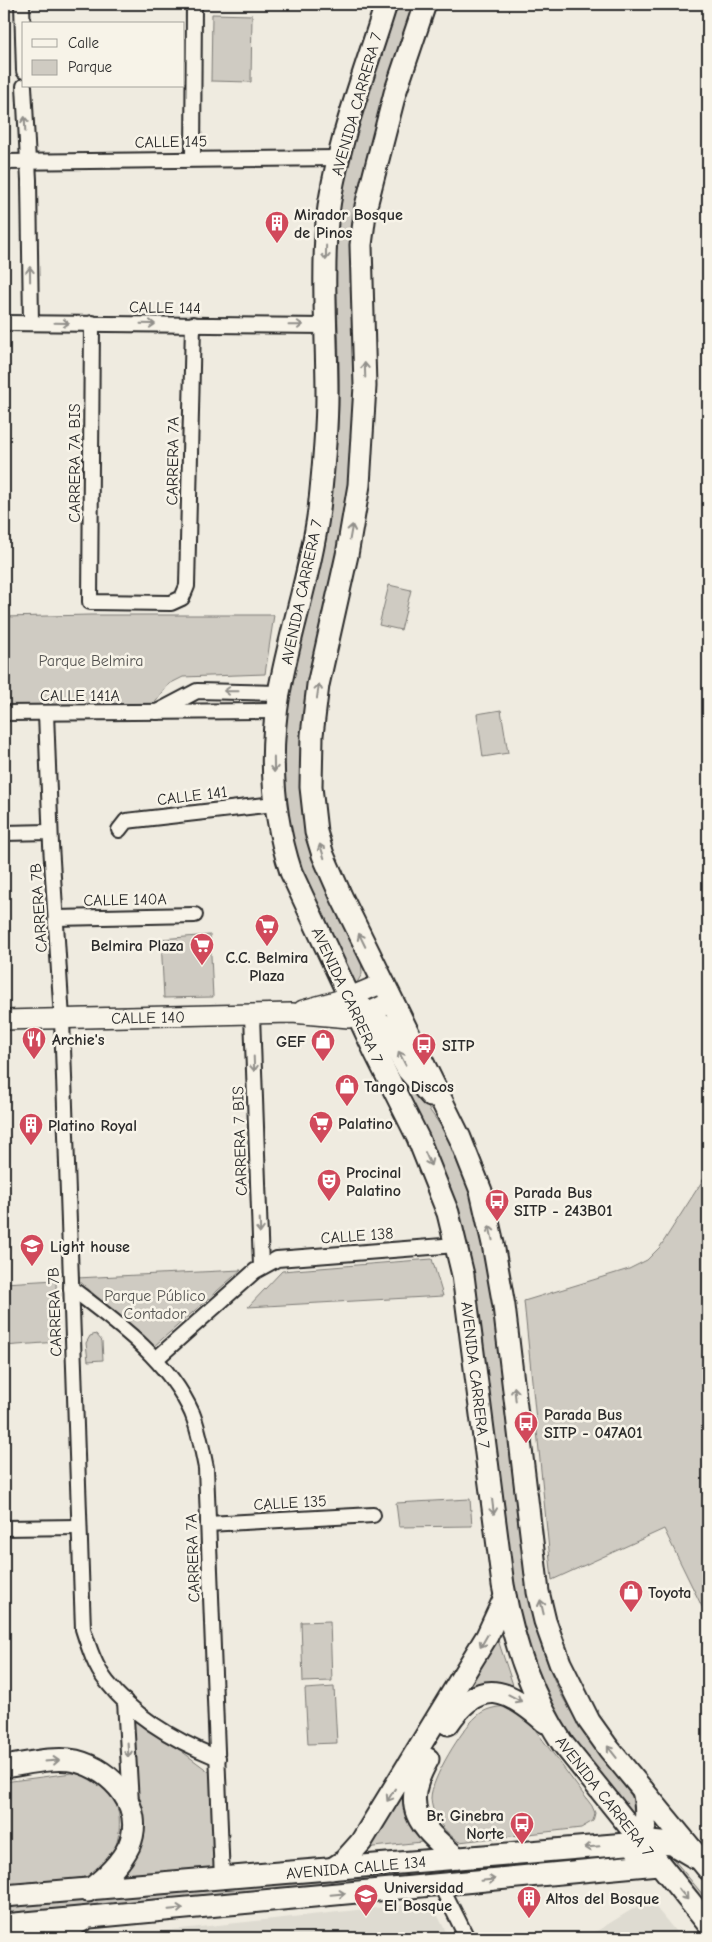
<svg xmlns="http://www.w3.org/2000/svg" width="712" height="1942" viewBox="0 0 712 1942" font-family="'Comic Neue',sans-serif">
<rect width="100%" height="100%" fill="#efebe0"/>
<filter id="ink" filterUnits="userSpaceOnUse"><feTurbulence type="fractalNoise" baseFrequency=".02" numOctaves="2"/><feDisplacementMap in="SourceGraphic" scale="10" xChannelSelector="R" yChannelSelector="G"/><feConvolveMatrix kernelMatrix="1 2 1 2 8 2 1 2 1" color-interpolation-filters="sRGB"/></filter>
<g filter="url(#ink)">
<g fill="#dedbd1">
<path d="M649 1899 681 1938H596L592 1934Z"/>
<path d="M431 1902 449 1938H146L144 1933Z"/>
</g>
<g fill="#cfcbc2" stroke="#7d7b76">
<path d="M398 4H417L379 117 357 385 353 473 303 720 300 768 303 807 361 955 362 974 355 986C328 928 291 867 286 802 275 688 317 578 334 466 342 411 339 355 337 299 336 276 334 251 336 228 341 151 372 76 398 4Z"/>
<path d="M212 14 252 15 251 82 211 81Z"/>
<path d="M389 585 411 590 401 630 379 625Z"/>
<path d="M90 615H274L265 674 183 677 169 684 154 704 4 706V617Z"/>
<path d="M501 710 508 753 483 757 477 714Z"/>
<path d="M210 935 213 997 164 998 161 939Z"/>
<path d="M379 1030 407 1078 450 1139 464 1172 480 1229 491 1277 532 1611C540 1641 548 1671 563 1698 582 1733 609 1766 633 1798L636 1807 635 1817 583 1760 543 1696 514 1607 500 1504 482 1335 463 1235 450 1185 397 1076Z"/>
<path d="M708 1172V1619L664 1529 552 1580 524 1301 629 1269 647 1260 660 1247Z"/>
<path d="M432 1259 443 1296 248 1307 282 1271Z"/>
<path d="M241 1270 153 1347 76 1278Z"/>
<path d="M56 1280 57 1342 4 1346V1283Z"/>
<path d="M96 1334 102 1341 103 1360 88 1361 86 1343 90 1336Z"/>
<path d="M470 1499 472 1526 399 1527 396 1503Z"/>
<path d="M330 1621 332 1681 303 1682 301 1622Z"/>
<path d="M496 1634 513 1685 493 1681 461 1693Z"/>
<path d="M334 1687 337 1743 308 1744 305 1689Z"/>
<path d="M508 1706 525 1716 592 1806 595 1813 593 1821 581 1828 459 1842C444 1831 432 1817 431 1798 431 1779 462 1729 476 1717 485 1708 496 1707 508 1706Z"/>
<path d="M132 1714 212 1774 215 1869 114 1880 131 1865 137 1849Z"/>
<path d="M72 1773C82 1774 92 1776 101 1783 130 1805 123 1859 92 1875 81 1880 18 1884 4 1884V1782Z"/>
<path d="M408 1783C407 1809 407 1820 422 1842L364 1848Z"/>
<path d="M614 1852 619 1861 4 1918V1904Z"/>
<path d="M670 1855 708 1901V1913L665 1860Z"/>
</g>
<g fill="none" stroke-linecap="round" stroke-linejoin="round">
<defs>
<g id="street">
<path d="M22 4 24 71"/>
<path d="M24 86 29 180 31 323"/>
<path d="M193 159 194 4"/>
<path d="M4 162 338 158"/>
<path d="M4 323 326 326"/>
<path d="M92 323 90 602 171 603 182 598 187 586 193 324"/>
<path d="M157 712 197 691 279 693"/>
<path d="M4 713 277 711"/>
<path d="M46 713 51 845 62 1019 83 1629C89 1648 95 1667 107 1682 134 1717 178 1742 218 1758"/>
<path d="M119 830 126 821 274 804"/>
<path d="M4 833 50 832"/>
<path d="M56 918 195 915"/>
<path d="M252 1015 261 1266"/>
<path d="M71 1288C116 1322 168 1359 192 1413 199 1430 202 1449 206 1468L222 1879"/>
<path d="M156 1359 255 1271 277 1259 456 1245"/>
<path d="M208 1524 373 1515"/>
<path d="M4 1528 78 1527"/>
<path d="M125 1701 131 1803"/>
<path d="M440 1884 467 1938"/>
</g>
<g id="secondary">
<path d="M303 1010 350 997 383 983"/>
<path d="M4 1020 292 1013 349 1018 369 1012 392 1001"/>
</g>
<g id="primary">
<path d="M386 4C364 76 335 147 327 222 322 279 327 338 327 395 327 433 323 472 319 510 311 572 290 631 279 693 269 753 272 814 291 872L375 1052 418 1138 448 1213 463 1275 503 1585C513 1641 532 1697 563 1744L708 1924"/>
<path d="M425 4 395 93 366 206 361 245 365 386 359 485 347 555 318 685 312 735 311 787 316 832 323 855 341 896 460 1138 481 1191 493 1244 504 1306 538 1592 545 1621 560 1663 589 1721 609 1749 708 1869"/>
<path d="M352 999 382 1024 408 1070 431 1096"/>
<path d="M448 1724C480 1676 508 1689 545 1722"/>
<path d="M428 1759C400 1808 418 1825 457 1858"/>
<path d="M4 1767C26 1764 54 1756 76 1761 112 1770 146 1807 129 1846 120 1865 104 1879 88 1891"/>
<path d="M637 1851C647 1831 648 1812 643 1790"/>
<path d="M332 1869 344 1861 361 1842 487 1636 505 1597"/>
<path d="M4 1896 650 1842 672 1844 694 1857"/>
<path d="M4 1925 658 1864"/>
<path d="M53 1938 83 1920"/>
</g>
</defs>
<use href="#street" stroke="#2b2b2b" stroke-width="18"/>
<use href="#secondary" stroke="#2b2b2b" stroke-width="22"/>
<use href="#primary" stroke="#2b2b2b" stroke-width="25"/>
<use href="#street" stroke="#f7f3e8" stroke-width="14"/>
<use href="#secondary" stroke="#f7f3e8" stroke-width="19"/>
<use href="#primary" stroke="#f7f3e8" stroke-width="21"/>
</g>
<defs><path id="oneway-shaft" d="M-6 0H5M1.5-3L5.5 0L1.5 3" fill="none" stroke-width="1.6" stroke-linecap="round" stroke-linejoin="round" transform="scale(1.25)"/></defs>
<g stroke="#918f8a">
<use href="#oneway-shaft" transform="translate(25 124) rotate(-92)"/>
<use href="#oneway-shaft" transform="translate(326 253) rotate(91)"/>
<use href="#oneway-shaft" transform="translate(30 274) rotate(-91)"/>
<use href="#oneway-shaft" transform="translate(62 323) rotate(1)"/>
<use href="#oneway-shaft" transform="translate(148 324) rotate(1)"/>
<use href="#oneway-shaft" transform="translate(296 325) rotate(-1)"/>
<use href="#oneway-shaft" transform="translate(365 370) rotate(-92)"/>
<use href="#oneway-shaft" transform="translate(351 532) rotate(-80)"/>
<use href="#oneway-shaft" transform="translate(231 691) rotate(-179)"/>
<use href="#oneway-shaft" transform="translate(318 691) rotate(-82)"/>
<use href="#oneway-shaft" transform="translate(274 765) rotate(89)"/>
<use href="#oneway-shaft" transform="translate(322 851) rotate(-108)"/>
<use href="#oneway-shaft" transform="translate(362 940) rotate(-116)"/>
<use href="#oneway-shaft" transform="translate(402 1058) rotate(-117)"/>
<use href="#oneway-shaft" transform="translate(254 1064) rotate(88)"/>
<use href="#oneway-shaft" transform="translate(428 1159) rotate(66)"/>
<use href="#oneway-shaft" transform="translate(260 1226) rotate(88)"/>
<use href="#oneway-shaft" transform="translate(491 1233) rotate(-102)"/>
<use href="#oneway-shaft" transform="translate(515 1394) rotate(-96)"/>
<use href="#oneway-shaft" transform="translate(493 1507) rotate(83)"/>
<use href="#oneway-shaft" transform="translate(542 1607) rotate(-103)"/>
<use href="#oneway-shaft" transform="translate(484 1641) rotate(120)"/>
<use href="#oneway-shaft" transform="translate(515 1698) rotate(28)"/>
<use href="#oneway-shaft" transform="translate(128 1750) rotate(87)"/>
<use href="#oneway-shaft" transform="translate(612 1752) rotate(-128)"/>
<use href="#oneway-shaft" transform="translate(52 1761) rotate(-4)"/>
<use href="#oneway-shaft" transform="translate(391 1795) rotate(122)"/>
<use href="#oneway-shaft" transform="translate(592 1847) rotate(175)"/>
<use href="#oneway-shaft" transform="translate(488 1880) rotate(-5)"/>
<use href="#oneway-shaft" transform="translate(338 1894) rotate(-5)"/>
<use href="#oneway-shaft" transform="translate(683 1894) rotate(50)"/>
<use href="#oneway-shaft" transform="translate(176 1909) rotate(-5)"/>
</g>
</g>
<defs>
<symbol id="building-pin" viewBox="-11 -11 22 30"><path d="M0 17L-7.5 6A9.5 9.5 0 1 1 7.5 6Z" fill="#d1495b" stroke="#f7f3e8"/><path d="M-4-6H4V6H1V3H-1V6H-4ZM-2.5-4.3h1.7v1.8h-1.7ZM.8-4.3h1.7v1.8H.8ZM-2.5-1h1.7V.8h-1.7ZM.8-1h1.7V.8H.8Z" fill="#fff"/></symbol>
<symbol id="supermarket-pin" viewBox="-11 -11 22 30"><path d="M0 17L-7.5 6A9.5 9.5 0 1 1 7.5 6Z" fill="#d1495b" stroke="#f7f3e8"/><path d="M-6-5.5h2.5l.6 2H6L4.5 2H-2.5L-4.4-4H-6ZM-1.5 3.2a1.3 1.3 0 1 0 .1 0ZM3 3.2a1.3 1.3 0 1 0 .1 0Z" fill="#fff"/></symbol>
<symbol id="restaurant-pin" viewBox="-11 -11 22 30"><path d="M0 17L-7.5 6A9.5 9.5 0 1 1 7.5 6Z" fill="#d1495b" stroke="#f7f3e8"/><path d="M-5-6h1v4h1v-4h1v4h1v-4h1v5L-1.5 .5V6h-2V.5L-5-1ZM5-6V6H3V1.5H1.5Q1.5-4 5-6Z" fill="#fff"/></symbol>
<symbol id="shop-pin" viewBox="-11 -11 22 30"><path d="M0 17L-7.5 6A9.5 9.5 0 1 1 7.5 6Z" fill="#d1495b" stroke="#f7f3e8"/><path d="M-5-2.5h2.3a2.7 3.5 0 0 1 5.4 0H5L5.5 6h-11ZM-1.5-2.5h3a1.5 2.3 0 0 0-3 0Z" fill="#fff"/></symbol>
<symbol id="bus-pin" viewBox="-11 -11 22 30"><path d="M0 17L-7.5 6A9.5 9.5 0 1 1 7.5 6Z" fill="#d1495b" stroke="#f7f3e8"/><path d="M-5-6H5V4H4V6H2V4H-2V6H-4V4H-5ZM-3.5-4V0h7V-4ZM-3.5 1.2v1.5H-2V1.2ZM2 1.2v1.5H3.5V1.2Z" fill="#fff"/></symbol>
<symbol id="theatre-pin" viewBox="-11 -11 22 30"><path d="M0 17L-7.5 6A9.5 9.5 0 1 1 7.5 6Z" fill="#d1495b" stroke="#f7f3e8"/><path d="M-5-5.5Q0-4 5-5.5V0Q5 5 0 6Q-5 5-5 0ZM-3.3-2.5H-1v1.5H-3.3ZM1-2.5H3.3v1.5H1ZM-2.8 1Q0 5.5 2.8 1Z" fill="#fff"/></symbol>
<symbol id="school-pin" viewBox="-11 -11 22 30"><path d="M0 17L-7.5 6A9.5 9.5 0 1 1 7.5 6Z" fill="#d1495b" stroke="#f7f3e8"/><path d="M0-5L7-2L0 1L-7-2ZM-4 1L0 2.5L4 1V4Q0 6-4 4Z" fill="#fff"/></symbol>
<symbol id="university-pin" viewBox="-11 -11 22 30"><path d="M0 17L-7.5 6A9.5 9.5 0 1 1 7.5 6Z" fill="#d1495b" stroke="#f7f3e8"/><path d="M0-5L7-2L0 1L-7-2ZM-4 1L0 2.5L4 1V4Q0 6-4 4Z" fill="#fff"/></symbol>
</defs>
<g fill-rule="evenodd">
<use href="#building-pin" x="263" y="209" width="28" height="38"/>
<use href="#supermarket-pin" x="253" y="912" width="28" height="38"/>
<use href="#supermarket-pin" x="188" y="931" width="28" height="38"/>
<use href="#restaurant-pin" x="20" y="1025" width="28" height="38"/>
<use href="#shop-pin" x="309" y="1027" width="28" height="38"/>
<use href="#bus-pin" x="410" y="1031" width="28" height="38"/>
<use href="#shop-pin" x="333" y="1072" width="28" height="38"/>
<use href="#supermarket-pin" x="307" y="1109" width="28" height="38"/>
<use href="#building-pin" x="17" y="1111" width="28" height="38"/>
<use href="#theatre-pin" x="315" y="1167" width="28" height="38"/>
<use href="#bus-pin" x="483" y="1187" width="28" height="38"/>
<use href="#school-pin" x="18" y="1232" width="28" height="38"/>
<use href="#bus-pin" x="512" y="1409" width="28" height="38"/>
<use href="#shop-pin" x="617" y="1578" width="28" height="38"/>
<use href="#bus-pin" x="508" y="1810" width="28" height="38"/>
<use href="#university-pin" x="352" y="1882" width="28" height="38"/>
<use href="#building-pin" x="515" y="1884" width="28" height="38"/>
</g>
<g text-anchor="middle" stroke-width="5" stroke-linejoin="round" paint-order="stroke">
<g font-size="16" fill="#2b2b2b" stroke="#f7f3e8">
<text transform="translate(356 104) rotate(-74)" y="6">AVENIDA CARRERA 7</text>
<text transform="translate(171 141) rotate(-1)" y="6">CALLE 145</text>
<text transform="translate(165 307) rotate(1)" y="6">CALLE 144</text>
<text transform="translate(172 461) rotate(-89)" y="6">CARRERA 7A</text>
<text transform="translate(74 463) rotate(-90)" y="6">CARRERA 7A BIS</text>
<text transform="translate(301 592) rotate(-78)" y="6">AVENIDA CARRERA 7</text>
<text x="80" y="701">CALLE 141A</text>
<text transform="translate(192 795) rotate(-7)" y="6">CALLE 141</text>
<text transform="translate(125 899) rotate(-1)" y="6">CALLE 140A</text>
<text transform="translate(38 908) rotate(-94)" y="6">CARRERA 7B</text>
<text transform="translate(348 995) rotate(65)" y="6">AVENIDA CARRERA 7</text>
<text transform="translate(148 1017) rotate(-1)" y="6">CALLE 140</text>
<text transform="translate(239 1141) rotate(-92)" y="6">CARRERA 7 BIS</text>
<text transform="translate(357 1235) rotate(-4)" y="6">CALLE 138</text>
<text transform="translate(54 1312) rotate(-92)" y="6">CARRERA 7B</text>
<text transform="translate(476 1375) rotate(83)" y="6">AVENIDA CARRERA 7</text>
<text transform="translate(290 1502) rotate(-3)" y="6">CALLE 135</text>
<text transform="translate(192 1558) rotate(-92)" y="6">CARRERA 7A</text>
<text transform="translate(605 1796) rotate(52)" y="6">AVENIDA CARRERA 7</text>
<text transform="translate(356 1867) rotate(-5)" y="6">AVENIDA CALLE 134</text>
</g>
<g font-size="16" font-weight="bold" fill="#2b2b2b" stroke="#f7f3e8" text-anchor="start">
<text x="294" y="220">Mirador Bosque<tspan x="294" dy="18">de Pinos</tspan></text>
<text x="184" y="951" text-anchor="end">Belmira Plaza</text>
<text x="267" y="963" text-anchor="middle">C.C. Belmira<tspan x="267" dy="18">Plaza</tspan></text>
<text x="52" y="1045">Archie's</text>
<text x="306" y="1047" text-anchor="end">GEF</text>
<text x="442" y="1051">SITP</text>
<text x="364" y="1092">Tango Discos</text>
<text x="338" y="1129">Palatino</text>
<text x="48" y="1131">Platino Royal</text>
<text x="346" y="1178">Procinal<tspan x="346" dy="18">Palatino</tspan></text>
<text x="514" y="1198">Parada Bus<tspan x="514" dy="18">SITP - 243B01</tspan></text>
<text x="50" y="1252">Light house</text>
<text x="544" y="1420">Parada Bus<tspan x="544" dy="18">SITP - 047A01</tspan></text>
<text x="648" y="1598">Toyota</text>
<text x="504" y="1821" text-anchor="end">Br. Ginebra<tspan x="504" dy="18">Norte</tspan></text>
<text x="384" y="1893">Universidad<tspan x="384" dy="18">El Bosque</tspan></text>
<text x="546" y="1904">Altos del Bosque</text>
</g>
<g font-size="16" fill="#545351" stroke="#f7f3e8">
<text x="91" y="666">Parque Belmira</text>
<text x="155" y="1301">Parque Público<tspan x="155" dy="18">Contador</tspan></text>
</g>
</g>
<rect width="712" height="1942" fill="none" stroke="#f7f3e8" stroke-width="20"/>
<rect x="10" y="10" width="692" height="1922" fill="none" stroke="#2b2b2b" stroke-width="2" filter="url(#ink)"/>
<rect x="22" y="22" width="162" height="65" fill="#f7f3e8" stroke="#a5a39c"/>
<rect x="32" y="39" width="25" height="8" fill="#f7f3e8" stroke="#a5a39c"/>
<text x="68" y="48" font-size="15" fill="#2b2b2b">Calle</text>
<rect x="32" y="60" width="25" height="15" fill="#cfcbc2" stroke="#a5a39c"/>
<text x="68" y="72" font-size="15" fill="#2b2b2b">Parque</text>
</svg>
